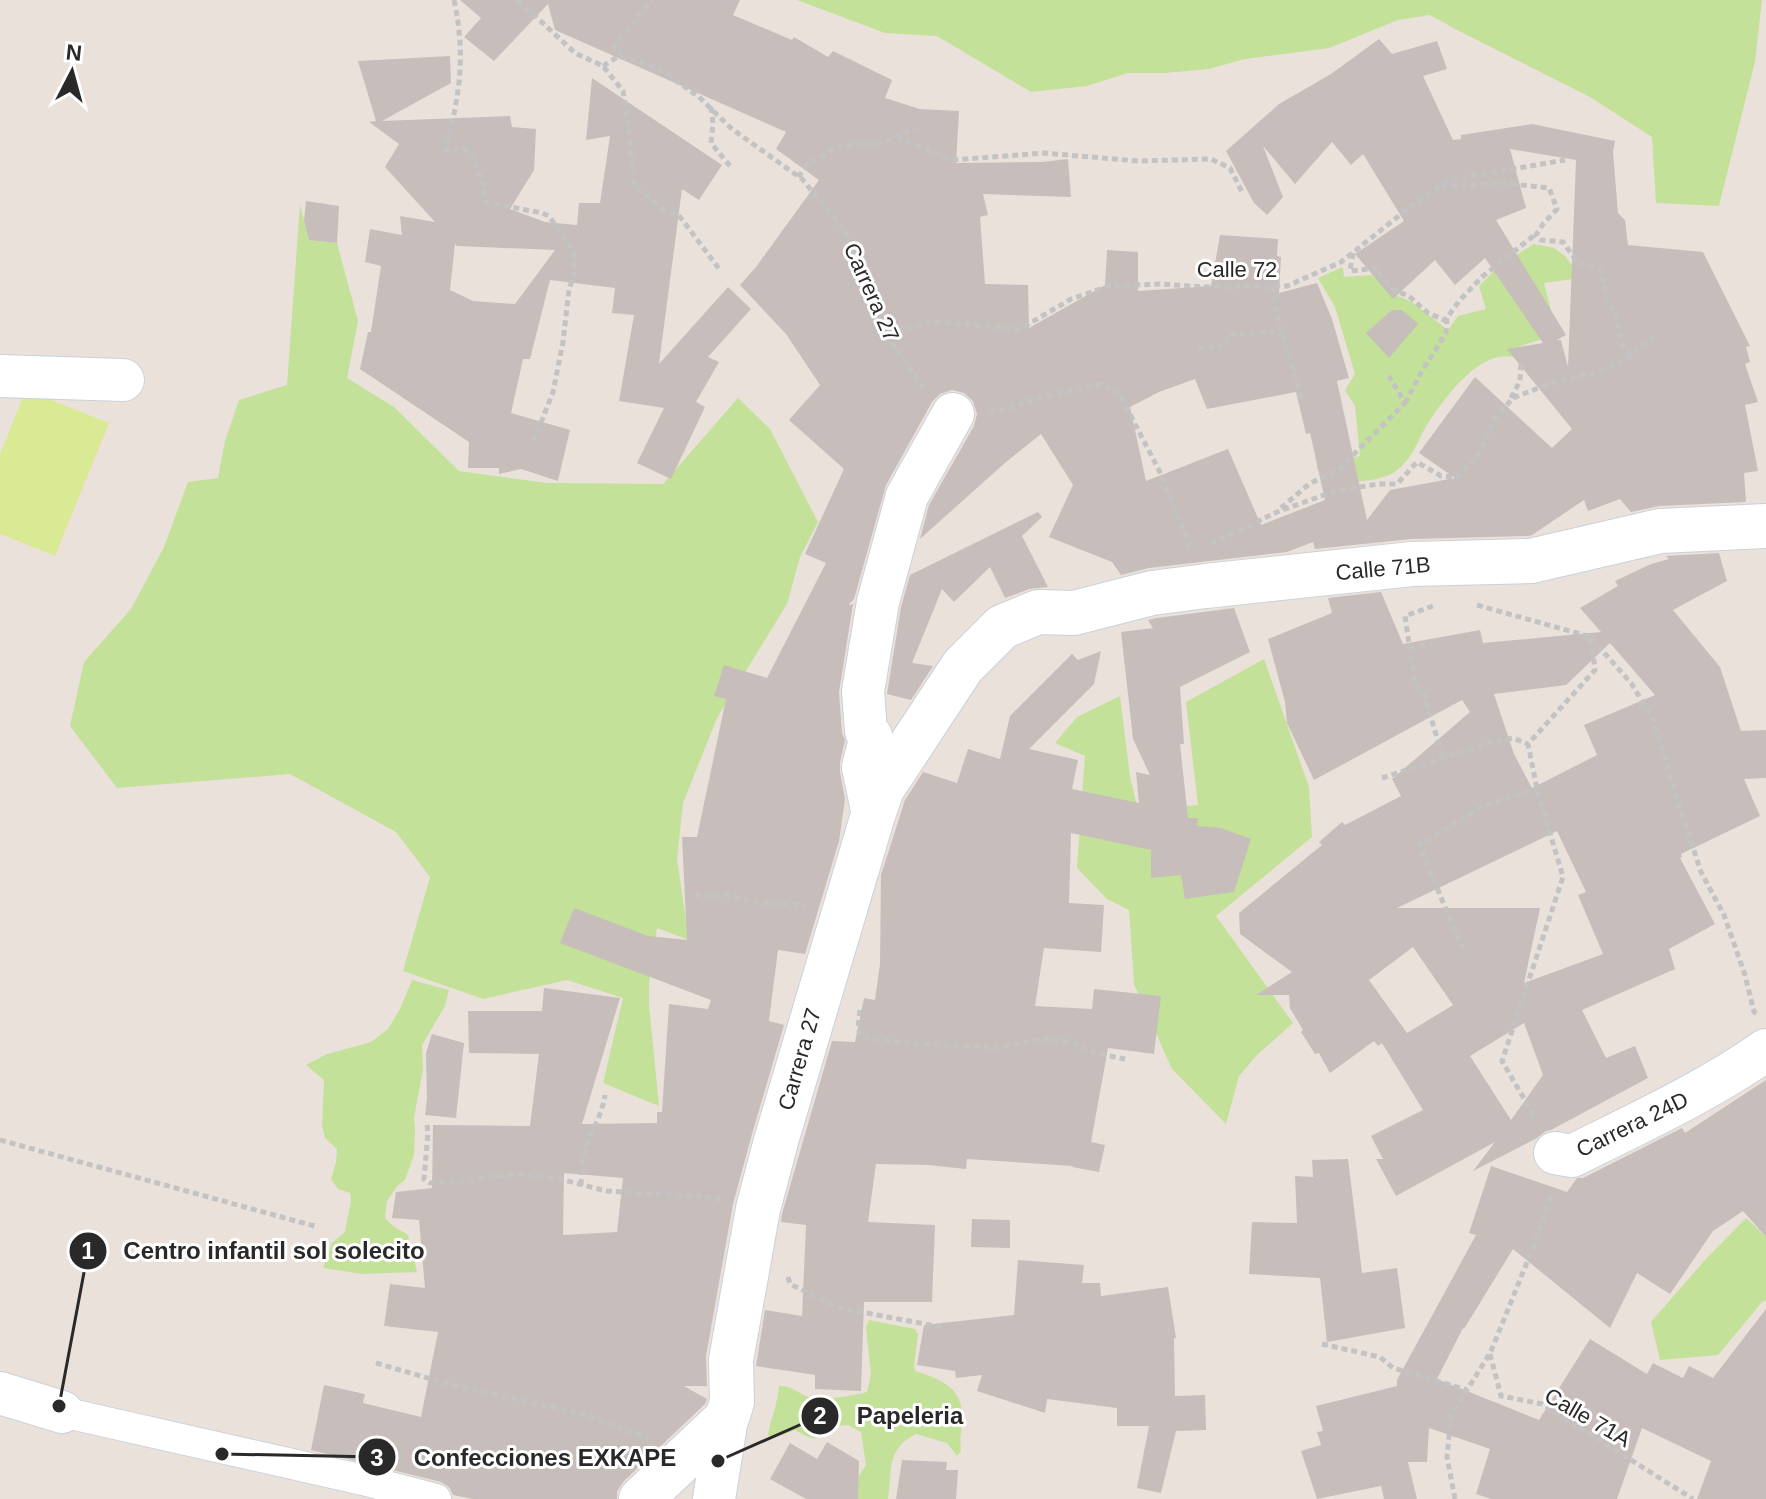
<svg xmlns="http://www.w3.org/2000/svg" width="1766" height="1499" viewBox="0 0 1766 1499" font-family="Arial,sans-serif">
<rect width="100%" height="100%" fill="#ebe1db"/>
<g fill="#c3e198">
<path d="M797 0H1762L1755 62 1719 206 1656 203 1652 137 1590 97 1457 30 1430 15 1398 20 1329 48 1245 59 1209 69 1165 73H1128L1087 86 1031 92 937 36 885 33Z"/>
<path d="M300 205 309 240 337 243 358 321 347 378 394 407 459 471 547 483 663 484 738 398 770 429 818 522 800 557 787 604 717 718 683 803 677 860 689 940 657 928 649 984V1004L659 1106 603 1083 623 998 567 980 483 999 403 971 430 877 396 832 290 774 117 788 70 726 84 662 131 609 164 547 188 482 218 478 225 441 239 400 287 385Z"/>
<path d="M1534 244 1554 248 1565 256 1575 269 1596 276 1544 283 1557 334 1518 347 1516 356C1511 357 1503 356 1498 357 1469 363 1438 406 1424 430 1416 445 1411 460 1396 471 1381 482 1354 481 1336 484L1316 467 1360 456 1355 406 1345 390 1355 374 1335 307 1318 278 1343 267 1344 277 1372 275 1393 294 1412 302 1448 330 1458 316 1486 309 1479 286 1500 265Z"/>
<path d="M1264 659 1309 787 1312 837 1216 916 1293 1023 1257 1055 1239 1076 1226 1124 1172 1069 1134 984 1129 910 1107 899 1077 868 1085 756 1055 743 1077 717 1120 696 1130 777 1138 810 1198 805 1186 702Z"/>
<path d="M412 980 449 990 445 1006 422 1045 423 1070 414 1117 415 1129 414 1155 405 1180 398 1185 387 1201 385 1218 393 1226 408 1235 417 1272 363 1274 323 1268 332 1243 345 1232 351 1200 350 1193 338 1189 331 1179 336 1162 337 1149 325 1138 322 1125 324 1080 306 1065 327 1054 371 1042 388 1029 400 1009Z"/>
<path d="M1746 1218 1766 1237V1300L1762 1302 1718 1355 1660 1360 1651 1322 1705 1260Z"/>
<path d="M869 1320 915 1329 918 1334 914 1366 915 1371C940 1379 963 1387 962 1418 962 1431 959 1437 961 1451L957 1456 947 1443 916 1434C885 1450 893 1469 888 1499H844L866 1465 861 1432 848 1425 835 1426 829 1433C824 1434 820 1438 815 1438 809 1439 801 1433 795 1430L782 1435 768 1436C770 1419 778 1404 779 1386 792 1385 797 1393 809 1397 823 1401 852 1396 867 1392L871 1374 866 1327Z"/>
</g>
<path fill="#d9e994" d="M26 390 109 423 55 556 0 534V454Z"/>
<g fill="#c7bebb" fill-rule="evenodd">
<path d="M460 0H740L733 15 792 40 794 37 828 57 833 51 892 80 885 98 920 109 959 111 956 163 1042 162 1068 159 1071 197 983 194 988 215 980 217 985 284 1028 285 1029 328 1105 285 1107 250 1138 252V291L1211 286 1220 235 1278 239 1277 256 1281 257 1279 293 1317 283 1332 319 1349 378 1337 381 1367 520 1390 490 1455 478 1419 453 1475 377 1552 448 1572 429 1507 349 1543 343 1485 258 1455 285 1435 260 1393 299 1355 254 1404 221 1363 154 1351 165 1332 142 1295 184 1263 146 1283 197 1267 215 1254 203 1226 151 1279 104 1331 74 1379 39 1392 54 1437 41 1447 69 1423 76 1453 140 1461 139V135L1532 124 1615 141 1613 152 1618 213 1625 220 1628 245 1703 252 1750 346 1746 347 1750 362 1745 364 1758 402 1745 405 1758 471 1744 473 1746 502 1659 506 1631 512 1620 499 1588 511 1584 500 1532 535 1528 536 1411 539 1315 549 1313 542 1287 552 1149 568 1121 575 1112 562 1049 537 1073 485 1041 434 1006 462 920 539 929 505 974 426 977 414 973 401 964 393 952 390 940 394 932 402 886 485 854 599 849 604 850 605 853 604 839 692 842 733 845 740 840 762V772L845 799 839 841 805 954 778 950 769 1021 784 1025 752 1134 733 1204 706 1356 707 1386H684L707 1399 705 1404 624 1481 617 1491V1499H473L453 1495 449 1487 441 1482 311 1450 324 1385 365 1394 363 1403 421 1417 438 1332 384 1326 390 1284 425 1288 419 1220 392 1218 396 1192 432 1188 433 1125 530 1126 539 1054 469 1053 468 1011H542L544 988 620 998 582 1124 657 1123V1112H662L669 1004 708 1009 711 1000 560 943 574 908 648 936 687 940 682 837H697L726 699 714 696 724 665 767 678 826 563 805 554 844 469 789 420 820 385 786 334 740 285 756 267 819 180 776 149 786 132 555 30 548 4 494 61 464 37 481 18ZM1510 149 1576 160 1568 367 1561 340H1557L1566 335 1496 220 1526 208ZM1195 379 1207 409 1296 392 1306 434 1310 433 1325 500 1261 525 1228 449 1146 481 1130 407 1159 392ZM564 1173 623 1178 617 1232 563 1235Z"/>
<path d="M450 56 451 83 382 121 510 116 512 127 536 129 534 170 510 209 545 222 577 225 579 203H600L610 136 586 140 592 78 722 165 699 200 682 189 659 364 728 287 751 309 708 357 719 362 696 402 705 407 671 479 637 463 664 408 619 401 634 315 612 313 615 288 550 280 530 359H523L511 413 570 430 558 481 521 469 499 474V468H468L469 442 360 369 368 332H371L381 266 365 262 370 229 402 235 400 216 435 222 385 167 399 144 369 122 376 121 358 61ZM455 244 457 246 555 250 515 304 473 301 450 290Z"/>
<path d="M306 201 339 206 337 243 309 240 304 221Z"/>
<path d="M1392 310H1402L1418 324 1389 358 1366 333Z"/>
<path d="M1038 512 1042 517 1022 536 1048 587 1029 589 1005 598 990 567 954 602 942 589 912 663 933 666 911 700 887 694 901 607 910 575Z"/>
<path d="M1719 553 1727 581 1673 610 1720 667 1741 731 1766 730V778L1744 779 1760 816 1681 854 1682 857 1680 858 1715 924 1669 949 1675 969 1582 1010 1606 1058 1635 1046 1648 1078 1551 1130 1546 1131 1537 1138 1473 1171 1495 1142 1396 1196 1376 1159H1383L1371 1136 1423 1110 1382 1043 1378 1046 1374 1041 1330 1073 1319 1053 1315 1054 1301 1032 1303 1030 1290 1008 1289 995H1256L1292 972 1240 934 1239 913 1322 845 1319 842 1342 822 1345 825 1401 796 1392 779 1470 712 1462 700 1314 780 1287 723 1285 702 1268 639 1332 613 1328 598 1381 592 1403 644 1480 630 1483 643 1601 632 1580 608 1618 586 1615 581 1651 564 1669 559 1666 556ZM1610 643 1655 695 1584 725 1597 755 1532 788 1514 754 1494 694 1566 685ZM1557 831 1586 892 1578 895 1603 954 1524 983 1540 908H1397ZM1413 947 1453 1005 1407 1033 1369 980ZM1524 1023 1543 1075 1511 1120 1470 1056Z"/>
<path d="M1234 608 1250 652 1180 687 1184 744H1180L1188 818H1198L1197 826 1221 828 1251 839 1234 892 1185 899 1181 875 1151 878V850L1071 833 1069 903 1104 905 1101 952 1044 948 1035 1006 1092 1009 1094 989 1161 996 1154 1054 1108 1048 1091 1142 1105 1145 1099 1172 1072 1167 1073 1166 967 1159 966 1169 928 1165 876 1164 868 1222 935 1225 932 1302H864L861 1391 815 1389V1375L756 1366 765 1310 802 1316 806 1225 781 1222 782 1214 832 1041 855 1042 864 998 875 1000 880 964 881 875 905 800 923 772 957 783 968 749 1000 759 1010 716 1072 654 1078 660 1101 651 1094 684 1029 749 1078 760 1072 789 1139 803 1136 772 1150 775 1133 739 1121 632 1153 628 1148 620 1157 618Z"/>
<path d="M432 1034 464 1043 456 1118 425 1115 427 1098 426 1053Z"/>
<path d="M1766 1080V1237L1743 1211 1713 1231 1670 1294 1637 1273 1610 1328 1513 1249 1464 1329 1463 1328 1437 1379 1539 1420 1590 1339 1647 1374 1653 1363 1683 1378 1689 1366 1713 1378 1766 1309V1499H1697L1711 1461 1642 1428 1617 1499H1491L1476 1494 1490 1449 1429 1428 1427 1462H1408L1417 1499H1384L1381 1486 1317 1499 1301 1451 1321 1445 1317 1432 1323 1431 1316 1406 1397 1386V1380L1476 1235 1469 1233 1491 1166 1567 1192 1577 1178H1583L1682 1128 1685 1133Z"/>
<path d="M1348 1159 1362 1273 1397 1268 1405 1328 1327 1342 1320 1278 1249 1274 1252 1222 1297 1223 1295 1176 1313 1177 1312 1160Z"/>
<path d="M972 1219 1010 1220V1248L971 1247Z"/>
<path d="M1018 1260 1084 1265 1082 1283H1100L1101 1296 1168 1287 1176 1338H1174L1175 1396 1205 1395 1206 1430 1176 1431 1161 1493 1137 1488 1149 1426H1117V1408L1047 1399 1045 1413 977 1391 982 1375 956 1378 955 1371 917 1365 924 1325 1014 1315Z"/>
<path d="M827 1442 859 1461 858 1499H806L770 1479 790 1443 817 1459Z"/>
<path d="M902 1460 947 1462 946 1470H958L956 1499H896Z"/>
</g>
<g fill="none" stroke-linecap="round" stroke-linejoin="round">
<defs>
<path id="pedestrian" d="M62 1412 363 1480 436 1499"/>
<g id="minor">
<path d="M0 376 123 380"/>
<path d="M873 815 863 767 871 736 866 731 863 691 878 602 907 496 953 414"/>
<path d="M1555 1153 1572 1156C1638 1123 1706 1092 1766 1050"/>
<path d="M0 1393 62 1412"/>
<path d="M714 1499 727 1418"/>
</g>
<path id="tertiary" d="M641 1499 727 1418 732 1402 731 1360 758 1209 776 1141 873 815 882 789 963 666 1002 627 1038 612 1074 613 1152 593 1206 586 1412 564 1531 561 1660 531 1766 526"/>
</defs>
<use href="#pedestrian" stroke="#c9d1db" stroke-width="32"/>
<use href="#minor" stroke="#c9d1db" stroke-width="44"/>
<use href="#tertiary" stroke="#c9d1db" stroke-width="46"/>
<g stroke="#c3c3c3" stroke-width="5" stroke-dasharray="6 4" stroke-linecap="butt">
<path d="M454 0C466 56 460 96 445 150L463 148 473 155 484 188 485 202 542 213 549 216 573 250 575 273 569 289 563 342 553 392 533 443"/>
<path d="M518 0 575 53 603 66 623 91 628 121 635 187 662 208 680 217 720 270"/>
<path d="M619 56 620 52 614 47 652 0"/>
<path d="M603 66 619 56 658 68 699 97 732 129 802 179 846 232 888 337 925 390"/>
<path d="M711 107 713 124 711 143 730 166"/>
<path d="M897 137 952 160 1044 153 1138 161 1211 159 1230 168 1243 194"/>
<path d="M798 177 809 164 840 145 879 144 916 128"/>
<path d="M1441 187 1504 183 1549 188 1557 209 1543 224 1536 235 1541 240 1563 242 1578 263 1599 269 1605 286 1606 301 1615 312 1622 343 1631 356"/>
<path d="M1353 253 1350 271 1377 268 1384 280 1396 291 1409 296 1428 313 1444 320 1447 318"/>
<path d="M1273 286C1275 325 1294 361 1301 399"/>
<path d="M888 337 929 321 1020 329 1071 299 1109 286 1162 284 1203 287 1287 286 1341 262 1415 203 1449 180 1565 160"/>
<path d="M1198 349 1226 345 1228 335 1282 331"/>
<path d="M1511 398 1520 381 1521 364"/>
<path d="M1405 403 1422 371 1446 333 1447 318 1459 301 1482 277 1537 233"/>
<path d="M989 411 1002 410 1038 398 1100 384 1119 393 1163 478 1190 548"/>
<path d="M1281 508 1309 484 1339 469 1405 403 1389 376"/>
<path d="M1211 544 1277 512 1335 491 1378 484H1397L1417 462 1441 476 1457 477 1477 458 1495 418 1513 398 1546 385 1601 371 1631 356 1654 335"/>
<path d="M1477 605 1591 637 1595 670 1528 744 1537 789 1563 877 1502 1061 1536 1119"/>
<path d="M1433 606 1405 616 1415 684 1423 691 1443 758"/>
<path d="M1591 638 1631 683 1654 721 1677 799 1701 872 1724 915 1745 975 1754 1012 1758 1014"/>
<path d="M1410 650 1418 646 1433 644"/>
<path d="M1382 778 1489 743 1513 738 1528 744"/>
<path d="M694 896 729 895 758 903 807 905"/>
<path d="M1463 949 1444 905 1420 845 1483 806 1537 789"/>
<path d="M860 1010 858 1028 862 1037 917 1044 985 1047H998L1045 1039 1062 1040 1077 1044 1087 1050 1099 1054 1125 1059"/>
<path d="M427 1125 428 1132 424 1179 430 1183 470 1181 485 1176 526 1175 560 1179 606 1191 709 1197 722 1201"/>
<path d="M0 1140 318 1227"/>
<path d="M581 1185C582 1176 581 1166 583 1158 588 1136 602 1117 605 1095"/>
<path d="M788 1277 790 1284 840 1308 941 1327"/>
<path d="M1322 1344 1380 1357 1393 1368 1467 1390"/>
<path d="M1490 1354 1501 1396 1542 1404 1693 1499"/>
<path d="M376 1363 445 1383 585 1415 648 1438"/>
<path d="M1455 1499 1447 1457 1451 1416 1490 1353 1496 1339 1536 1240 1553 1192"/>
</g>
<use href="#pedestrian" stroke="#fff" stroke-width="30"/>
<use href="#minor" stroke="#fff" stroke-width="42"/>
<use href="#tertiary" stroke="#fff" stroke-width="44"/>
</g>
<g text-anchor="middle" stroke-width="6" stroke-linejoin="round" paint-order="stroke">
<g font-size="22" fill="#292929" stroke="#fff">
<text x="1237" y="277">Calle 72</text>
<text transform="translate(872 292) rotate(66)" y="8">Carrera 27</text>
<text transform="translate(1383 568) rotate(-5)" y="8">Calle 71B</text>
<text transform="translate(799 1059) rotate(-74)" y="8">Carrera 27</text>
<text transform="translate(1632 1124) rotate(-26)" y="8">Carrera 24D</text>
<text transform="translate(1588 1417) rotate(30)" y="8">Calle 71A</text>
</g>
</g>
<path fill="none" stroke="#292929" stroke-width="3" d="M59 1406L88 1251M718 1461L820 1416M222 1454L377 1457"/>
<g fill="#292929" stroke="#fff" stroke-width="3">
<circle cx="59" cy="1406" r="8"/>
<circle cx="718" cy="1461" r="8"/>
<circle cx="222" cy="1454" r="8"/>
<circle cx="88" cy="1251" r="20"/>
<circle cx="820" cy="1416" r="20"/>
<circle cx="377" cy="1457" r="20"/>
</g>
<g font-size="24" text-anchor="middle" font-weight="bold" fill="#fff">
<text x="88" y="1259">1</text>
<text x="820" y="1424">2</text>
<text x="377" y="1466">3</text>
</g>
<g font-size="24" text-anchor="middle" font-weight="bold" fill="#292929" stroke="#fff" stroke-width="6" stroke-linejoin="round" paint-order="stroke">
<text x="274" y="1259">Centro infantil sol solecito</text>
<text x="910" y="1424">Papeleria</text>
<text x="545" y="1466">Confecciones EXKAPE</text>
</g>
<g transform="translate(72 72) rotate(6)" stroke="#ffffff" stroke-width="6" paint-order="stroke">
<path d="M0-6L14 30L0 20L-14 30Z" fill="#292929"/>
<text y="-12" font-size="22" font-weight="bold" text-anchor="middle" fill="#292929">N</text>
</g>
</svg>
